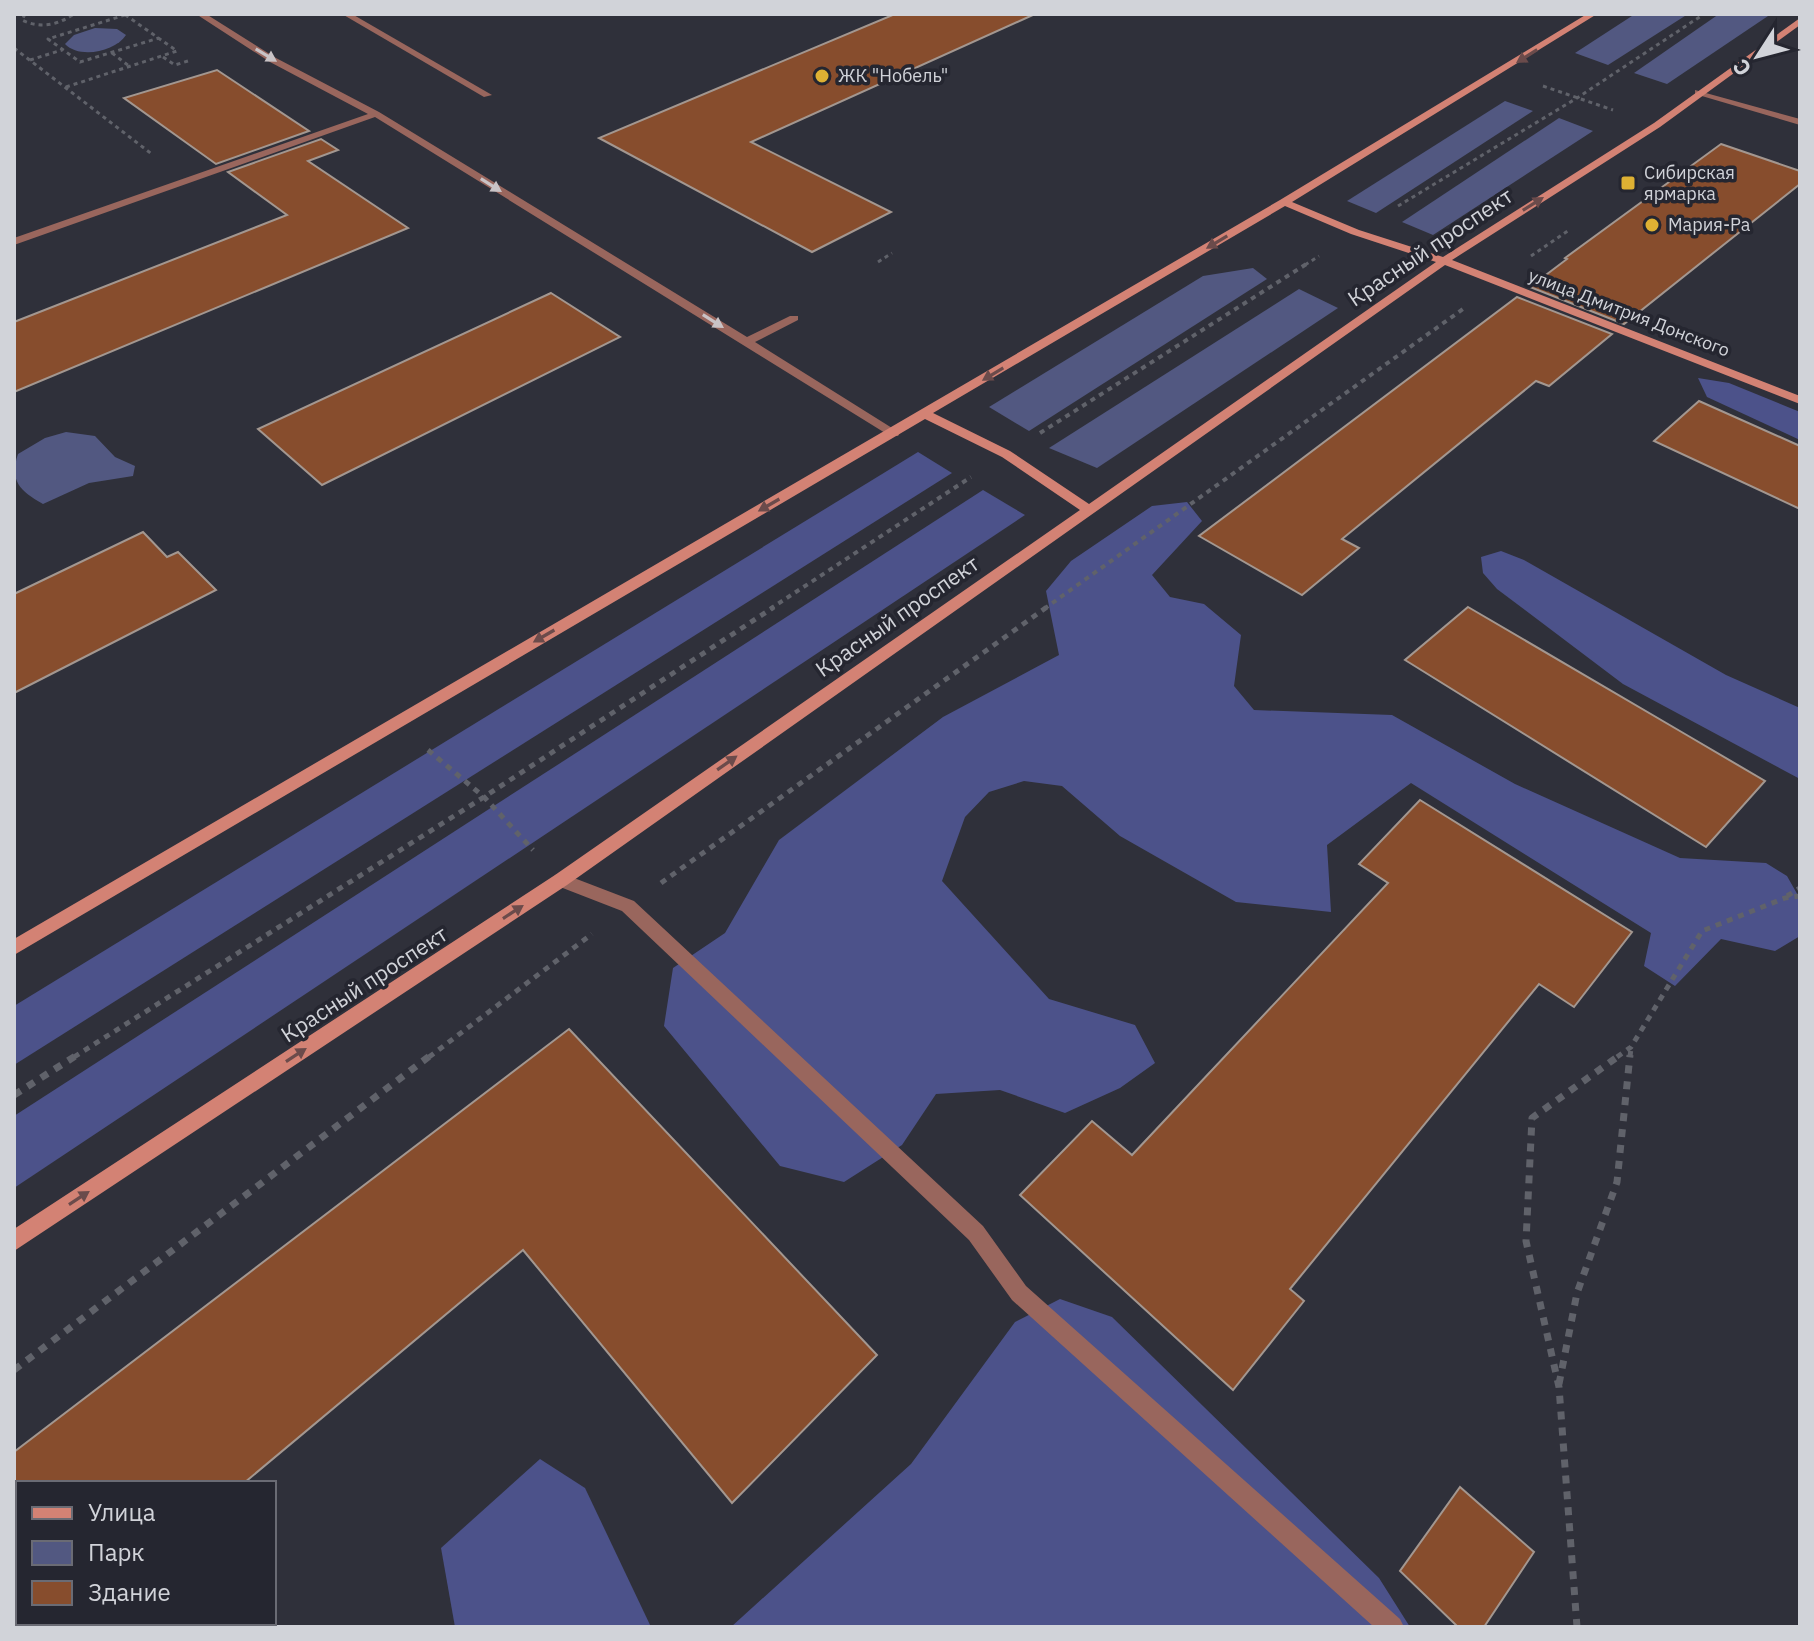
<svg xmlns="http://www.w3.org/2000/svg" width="1814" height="1641" viewBox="0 0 1814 1641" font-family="'IBM Plex Sans',sans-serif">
<rect width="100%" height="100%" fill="#2f303a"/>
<g fill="#525881">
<path d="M1635 14H1688L1608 65 1575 53Z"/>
<path d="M1719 14H1771L1667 84 1634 73Z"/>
<path d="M95 28 117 29 126 35C115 52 79 59 65 44L74 35Z"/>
<path d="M1505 101 1533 111 1376 213 1347 201Z"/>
<path d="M1559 118 1593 131 1433 235 1402 222Z"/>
<path d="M1253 268 1267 279 1029 431 989 407 1203 276Z"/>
<path d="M1299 289 1338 308 1097 468 1049 448Z"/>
<path d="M66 432 95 436 115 457 135 466 133 476 89 483 43 504C20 491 9 481 18 454L45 438Z"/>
</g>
<g fill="#4c528a">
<path d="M1698 378 1729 383 1800 412V440L1707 397Z"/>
<path d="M918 452 952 473 14 1065V1006Z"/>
<path d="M983 490 1025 515 14 1188V1116Z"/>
<path d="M1187 502 1202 521 1152 575 1170 597 1204 604 1241 635 1234 686 1254 710 1392 715 1515 784 1680 858 1766 863 1787 876 1800 899V936L1775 951 1721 939 1675 986 1644 966 1651 933 1411 783 1327 845 1331 912 1236 902 1120 836 1062 786 1024 781 989 792 965 817 942 881 1049 999 1135 1025 1155 1063 1120 1088 1065 1113 1000 1090 936 1094 902 1145 844 1182 780 1166 664 1026 673 968 725 933 779 840 943 717 1059 655 1046 591 1071 561 1152 506Z"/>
<path d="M1501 551 1524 560 1726 675 1800 708V779L1623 684 1497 589 1483 573 1481 557Z"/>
<path d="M1060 1299 1112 1317 1379 1578 1410 1627H731L911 1464 1015 1322Z"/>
<path d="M540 1459 585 1488 651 1627H455L441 1548Z"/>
</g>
<g fill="#874d2d" stroke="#a39790" stroke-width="2">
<path d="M895 14H1035L751 142 891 212 812 252 599 138Z"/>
<path d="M217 70 309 131 216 164 124 98Z"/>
<path d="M321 139 338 150 308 161 408 228 14 392V322L287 215 228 172Z"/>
<path d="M1721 144 1800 171V184L1624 324 1530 287 1567 259 1565 258Z"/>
<path d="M551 293 620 337 322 485 258 429Z"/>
<path d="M1517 297 1612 334 1549 386 1536 381 1342 539 1359 548 1302 595 1199 536Z"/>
<path d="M1699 401 1800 446V509L1654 441Z"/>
<path d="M143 532 167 557 178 552 216 590 14 693V594Z"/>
<path d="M1468 607 1685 734 1765 781 1706 847 1405 660Z"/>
<path d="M1420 800 1632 932 1574 1007 1539 984 1290 1289 1304 1301 1233 1390 1020 1195 1092 1121 1132 1155 1388 883 1359 864Z"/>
<path d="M569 1029 877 1355 732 1503 523 1250 244 1483H14V1452Z"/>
<path d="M1460 1487 1534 1552 1484 1627H1458L1400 1571Z"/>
</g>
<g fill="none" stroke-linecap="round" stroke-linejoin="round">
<g stroke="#60626a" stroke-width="3" stroke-dasharray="4 4" stroke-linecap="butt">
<path d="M25 14 22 20C40 29 58 25 74 14"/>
<path d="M74 14H91"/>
<path d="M125 15 48 39 80 62 159 38"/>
<path d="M14 48 153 155"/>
<path d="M112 53 129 66"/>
<path d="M163 57 175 65 191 60"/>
<path d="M30 60 62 50"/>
<path d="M1543 86 1613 110"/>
<path d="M66 87 177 51 124 14"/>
<path d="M1398 206 1577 98 1704 14"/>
<path d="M1531 256 1569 230"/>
<path d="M878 262 892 253"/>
<path d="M1305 265 1319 256"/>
</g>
<g stroke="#60626a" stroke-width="4" stroke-dasharray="5 5" stroke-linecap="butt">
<path d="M1040 433 1308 263"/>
<path d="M770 609 971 477"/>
<path d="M1044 609 1463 309"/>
</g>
<g stroke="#60626a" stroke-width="5" stroke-dasharray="6 6" stroke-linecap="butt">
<path d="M428 750 484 797 533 850"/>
<path d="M661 883 1047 607"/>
<path d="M1787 896 1800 888"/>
<path d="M74 1057 484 797 774 607"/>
<path d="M429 1057 592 934"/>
<path d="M1617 1057 1631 1047 1702 931 1785 898 1800 896"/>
<path d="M1630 1057 1631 1048"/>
</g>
<g stroke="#60626a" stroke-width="7" stroke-dasharray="8 8" stroke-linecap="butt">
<path d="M14 1095 77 1055"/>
<path d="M14 1370 431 1055"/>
<path d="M1559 1384 1577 1293 1617 1182 1630 1055"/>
<path d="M1577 1627 1559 1387 1526 1241 1532 1118 1620 1055"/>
</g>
<g fill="#99665d" fill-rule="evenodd">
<path d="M196 14H206L276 58 379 112 747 337 790 316H798V320L755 342 900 433 898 436H890L375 117 14 245V238L368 114 270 62Z"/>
<path d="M342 14H352L492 95 484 97Z"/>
<path d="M1695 90 1800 119V125L1695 94Z"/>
<path d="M561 873 634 901 983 1226 1026 1286 1400 1619 1404 1627H1374L1012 1300 969 1240 622 911 555 885 553 880 555 875Z"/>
</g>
<path fill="#d38274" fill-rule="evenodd" d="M1587 14H1597L1292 202 1359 230 1443 257 1654 123 1800 18V25L1660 127 1452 260 1800 396V404L1445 265 567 885 14 1251V1229L555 875 1080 510 1002 457 925 419 14 955V939L1280 200ZM1285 206 1351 234 1436 262 1089 504 1010 451 933 413Z"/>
</g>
<defs><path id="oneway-solid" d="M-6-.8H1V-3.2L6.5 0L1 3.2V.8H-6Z" transform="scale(2)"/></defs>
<g fill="#c9c3c6">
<use href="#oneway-solid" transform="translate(266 55) rotate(31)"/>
<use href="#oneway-solid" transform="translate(491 185) rotate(32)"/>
<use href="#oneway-solid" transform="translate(713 321) rotate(32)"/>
</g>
<g fill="#6b4b4b">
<use href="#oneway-solid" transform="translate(1527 56) rotate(148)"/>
<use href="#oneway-solid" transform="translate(1533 204) rotate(-32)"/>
<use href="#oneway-solid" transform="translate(1217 242) rotate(149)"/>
<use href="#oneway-solid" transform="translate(993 374) rotate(149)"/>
<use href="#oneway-solid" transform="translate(769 505) rotate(150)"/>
<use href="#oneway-solid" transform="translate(544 636) rotate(150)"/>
<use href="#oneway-solid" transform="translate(727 763) rotate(-35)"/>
<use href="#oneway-solid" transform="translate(513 912) rotate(-33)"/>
<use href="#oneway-solid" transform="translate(296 1055) rotate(-33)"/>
<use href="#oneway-solid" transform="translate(79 1198) rotate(-33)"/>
</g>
<g fill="#deb133" stroke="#252630" stroke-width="3">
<circle cx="822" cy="76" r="8"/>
<rect x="1620" y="175" width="16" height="16" rx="4"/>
<circle cx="1652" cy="225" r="8"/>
</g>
<g text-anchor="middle" stroke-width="7" stroke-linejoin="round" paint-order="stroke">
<g font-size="18" fill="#d1d3d9" stroke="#252630" text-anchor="start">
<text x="838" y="82">ЖК "Нобель"</text>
<text x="1644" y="179">Сибирская<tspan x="1644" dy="21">ярмарка</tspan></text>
<text x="1668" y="231">Мария-Ра</text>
</g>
<g font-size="18" fill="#d1d3d9" stroke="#252630">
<text transform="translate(1629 313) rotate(21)" y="6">улица Дмитрия Донского</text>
</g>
<g font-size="22" fill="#d1d3d9" stroke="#252630">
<text transform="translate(1430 247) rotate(-34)" y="8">Красный проспект</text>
<text transform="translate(897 616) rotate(-35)" y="8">Красный проспект</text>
<text transform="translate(364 984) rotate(-33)" y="8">Красный проспект</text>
</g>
</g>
<rect width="1814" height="1641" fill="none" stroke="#d1d3d9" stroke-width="32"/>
<rect x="16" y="1481" width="260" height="144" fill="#252630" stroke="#6a6b74" stroke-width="2"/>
<rect x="32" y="1507" width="40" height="12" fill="#d38274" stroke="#6a6b74" stroke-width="2"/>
<text x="88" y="1521" font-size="24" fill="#d1d3d9">Улица</text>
<rect x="32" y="1541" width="40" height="24" fill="#525881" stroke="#6a6b74" stroke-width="2"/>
<text x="88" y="1561" font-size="24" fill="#d1d3d9">Парк</text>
<rect x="32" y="1581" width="40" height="24" fill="#874d2d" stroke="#6a6b74" stroke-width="2"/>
<text x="88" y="1601" font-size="24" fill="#d1d3d9">Здание</text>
<g transform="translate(1758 56) rotate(234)" stroke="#252630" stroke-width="6" paint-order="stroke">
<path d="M0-6L14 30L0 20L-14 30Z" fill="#d1d3d9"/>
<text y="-12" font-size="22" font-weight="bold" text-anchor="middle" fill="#d1d3d9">С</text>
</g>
</svg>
